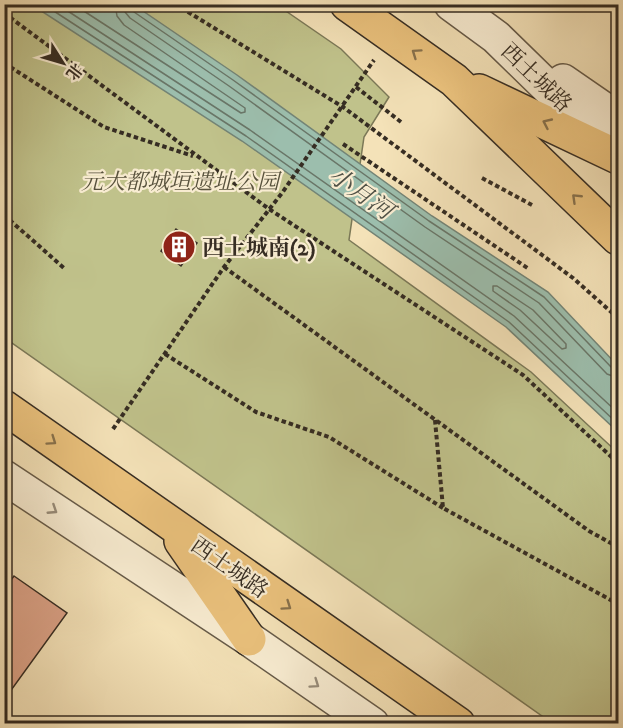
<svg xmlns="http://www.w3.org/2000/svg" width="623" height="728" viewBox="0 0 623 728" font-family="'IM FELL DW Pica','Noto Serif SC',serif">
<rect width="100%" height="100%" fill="#f4e2b8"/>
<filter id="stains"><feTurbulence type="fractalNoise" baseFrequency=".00333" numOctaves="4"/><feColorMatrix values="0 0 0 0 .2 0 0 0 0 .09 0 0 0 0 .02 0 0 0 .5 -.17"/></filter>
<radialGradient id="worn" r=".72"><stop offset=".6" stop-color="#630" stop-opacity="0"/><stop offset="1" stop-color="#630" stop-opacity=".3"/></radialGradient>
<path fill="#c0c28b" stroke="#7b7857" stroke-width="1.5" d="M5 5H277L341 49 389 97 364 137 349 240 531 372 618 453V723H552L5 338Z"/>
<path fill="#9cbead" stroke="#738476" stroke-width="1.5" d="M32 5H134L237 75 432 216 548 292 618 366V432L506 327 242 141Z"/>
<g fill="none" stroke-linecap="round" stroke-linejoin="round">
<g stroke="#697668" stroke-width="1.5">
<path d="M43 4 246 136 509 322 618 424"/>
<path d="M57 4 250 130 514 316 618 413"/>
<path d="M73 4 241 113 245 112V108L124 25 117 16 115 4"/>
<path d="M124 4 125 12 130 18 229 86 425 227 539 303 607 374 618 378"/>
<path d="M131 4 134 12 233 80 429 221 544 297 612 368 618 370"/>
<path d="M493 286H497L533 310 566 344V348L562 349 520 310 493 291Z"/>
</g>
</g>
<g fill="#dba287" stroke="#362d23" stroke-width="1.5">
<path d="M176 229 197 243 181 266 161 251Z"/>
<path d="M14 576 67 613 4 700V589Z"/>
</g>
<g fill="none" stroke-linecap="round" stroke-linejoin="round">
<defs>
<g id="tertiary">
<path d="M451 4 496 37 616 154"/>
<path d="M563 81 618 119"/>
<path d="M4 477 249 639 372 724"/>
</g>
<g id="trunk">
<path d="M347 4 454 80 618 238"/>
<path d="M479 91 618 157"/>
<path d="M4 407 458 724"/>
<path d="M181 541 249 639"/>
</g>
</defs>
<use href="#tertiary" stroke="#665a48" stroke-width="36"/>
<use href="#trunk" stroke="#362d23" stroke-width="36"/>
<g stroke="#362d23" stroke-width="4" stroke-dasharray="4.5 3" stroke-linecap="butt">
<path d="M175 4 343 107 573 278 618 318"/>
<path d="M4 13 269 209 523 375 618 463"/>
<path d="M4 63 104 127 193 156"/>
<path d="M356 87 401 122"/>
<path d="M343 144 529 269"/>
<path d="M482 178 532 205"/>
<path d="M4 215 64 268"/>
<path d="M224 267 589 531 618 547"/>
<path d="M165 354 256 412 329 437 443 508"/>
<path d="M435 420 443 508 618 604"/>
<path d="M113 429 224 267 282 193 374 60"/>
</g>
<use href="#tertiary" stroke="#f8ecd1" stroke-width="33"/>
<use href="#trunk" stroke="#eac17c" stroke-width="33"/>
</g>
<defs><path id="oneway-chevron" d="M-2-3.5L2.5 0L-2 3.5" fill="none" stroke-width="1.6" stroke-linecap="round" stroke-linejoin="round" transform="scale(1.5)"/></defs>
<g stroke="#87704b">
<use href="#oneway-chevron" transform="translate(416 53) rotate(-145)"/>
<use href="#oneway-chevron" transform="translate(547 123) rotate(-155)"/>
<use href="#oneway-chevron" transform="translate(576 198) rotate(-136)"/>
<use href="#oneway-chevron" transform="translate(52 441) rotate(35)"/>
<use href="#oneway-chevron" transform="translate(287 606) rotate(35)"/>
</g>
<g stroke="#978c7a">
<use href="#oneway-chevron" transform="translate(53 510) rotate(33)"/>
<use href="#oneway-chevron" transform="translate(315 684) rotate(35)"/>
</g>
<defs>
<symbol id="building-disc" viewBox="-11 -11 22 22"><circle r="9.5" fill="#8f2418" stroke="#f8ecd1"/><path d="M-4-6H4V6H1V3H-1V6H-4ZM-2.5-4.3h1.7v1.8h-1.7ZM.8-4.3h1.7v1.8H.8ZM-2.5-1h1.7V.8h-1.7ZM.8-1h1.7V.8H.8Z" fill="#fff"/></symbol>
</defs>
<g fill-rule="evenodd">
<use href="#building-disc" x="160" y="228" width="38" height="38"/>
</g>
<g text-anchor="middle" stroke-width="4.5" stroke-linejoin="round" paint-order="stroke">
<g font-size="22" fill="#362d23" stroke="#f8ecd1">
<text transform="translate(537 77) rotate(44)" y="8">西土城路</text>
<text transform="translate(230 567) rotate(35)" y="8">西土城路</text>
</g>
<g font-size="22" font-style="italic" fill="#58523d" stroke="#f8ecd1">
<text x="180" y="189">元大都城垣遗址公园</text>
</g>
<g font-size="22" font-weight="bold" fill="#362d23" stroke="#f8ecd1" text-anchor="start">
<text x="202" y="255">西土城南(2)</text>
</g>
<g font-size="24" font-style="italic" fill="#505146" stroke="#f8ecd1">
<text transform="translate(361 193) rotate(35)" y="8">小月河</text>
</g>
</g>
<rect width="623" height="728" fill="none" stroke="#f4e2b8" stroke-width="24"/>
<rect x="6" y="6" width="611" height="716" fill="none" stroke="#362d23" stroke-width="3"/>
<rect x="12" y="12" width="599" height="704" fill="none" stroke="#362d23" stroke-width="1.5"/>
<g transform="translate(63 63) rotate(127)" stroke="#f8ecd1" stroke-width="4.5" paint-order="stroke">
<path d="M0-4.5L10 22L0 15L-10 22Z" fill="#362d23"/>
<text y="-9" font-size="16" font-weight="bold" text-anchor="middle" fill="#362d23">北</text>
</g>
<rect width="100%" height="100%" filter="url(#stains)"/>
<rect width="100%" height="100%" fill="url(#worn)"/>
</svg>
